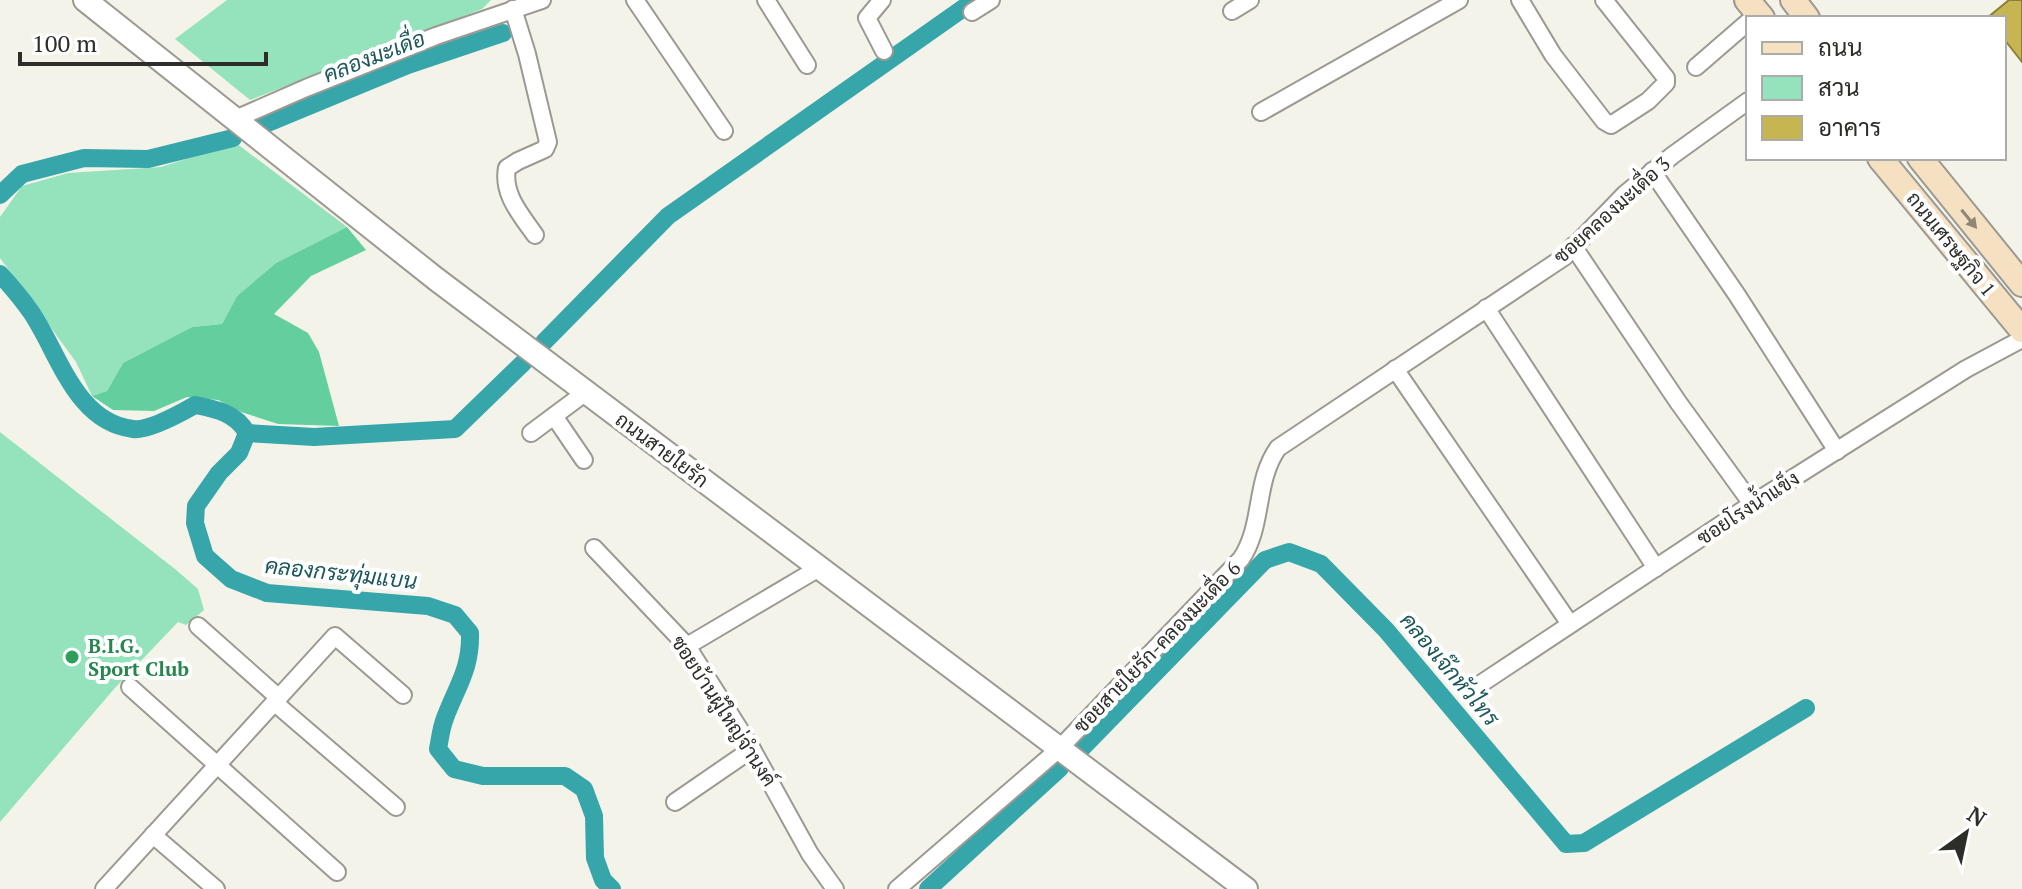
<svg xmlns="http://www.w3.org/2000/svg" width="2022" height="889" viewBox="0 0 2022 889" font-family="'PT Serif',Sarabun,serif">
<rect width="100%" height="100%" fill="#f4f3ea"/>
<g fill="#94e3bd">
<path d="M227 0H491L482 9 250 100 175 39Z"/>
<path d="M236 143 347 227 276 263 237 296 222 324 192 327 123 363 107 391 92 396 76 362 0 258V217L22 186 68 173 161 167Z"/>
<path d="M0 432 175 569 198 589 204 610 186 625 178 622 114 689 0 822Z"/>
</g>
<path fill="#63ce9e" d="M347 227 366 250 311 276 274 314 308 333 319 352 339 426 278 424 241 412 218 400 187 397 154 411 113 410 92 396 107 391 123 363 192 327 222 324 237 296 276 263Z"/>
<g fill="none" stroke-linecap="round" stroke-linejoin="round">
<g stroke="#37a6aa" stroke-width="18">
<path d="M263 125 408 65 503 33"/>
<path d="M0 195 22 174 84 158 148 159 233 138"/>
<path d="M0 274C11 286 22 299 31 312 59 353 75 422 133 429 148 431 181 413 195 405 216 409 236 413 247 433L239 453 219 473 196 506 195 523 205 556 231 579 267 593 428 606 455 615 470 633C471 669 457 686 445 718 441 728 440 739 438 749L454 769 483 776H565L584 789 594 816 595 858 603 880 612 889"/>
<path d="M544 342 668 216 975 0"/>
<path d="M247 433 314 437 455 429 523 363"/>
<path d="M1082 748 1265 560 1289 552 1321 564 1386 630 1566 844 1584 843 1806 708"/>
<path d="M928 889 1060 768"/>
</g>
</g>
<path fill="#c7b551" stroke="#8b7f39" stroke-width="2" d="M2009 0H2022V62L2004 39V18H1987Z"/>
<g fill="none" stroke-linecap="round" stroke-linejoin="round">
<defs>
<g id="minor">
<path d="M635 0 724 131"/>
<path d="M766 0 807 65"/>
<path d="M882 0 867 18 884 51"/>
<path d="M1520 0 1553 55 1604 121 1611 125 1648 101 1666 83V78L1604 0"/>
<path d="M513 9 527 54 548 142 545 149 518 161 507 168C502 194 521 215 535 235"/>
<path d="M1232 11 1250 0"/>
<path d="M972 12 991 0"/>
<path d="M1696 67 1748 22"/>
<path d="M1261 112 1459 0"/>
<path d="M233 120 306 88 436 36 542 0"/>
<path d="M1652 171 1737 295 1837 451"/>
<path d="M1573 246 1678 402 1752 504"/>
<path d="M1486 308 1656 568"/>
<path d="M1395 369 1570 624"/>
<path d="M554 416 584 460"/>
<path d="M531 433 586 392"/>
<path d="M594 548 687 646 752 749 810 854 835 889"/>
<path d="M198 626 279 698"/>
<path d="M687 646 819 568"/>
<path d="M1479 685 1752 504 1966 369 2022 339"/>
<path d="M130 687 337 872"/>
<path d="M275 703 396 807"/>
<path d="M675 802 752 749"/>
<path d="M153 835 216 889"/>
<path d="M104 889 335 636 403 695"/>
<path d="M897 889 1059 749 1241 559C1264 525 1254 482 1278 448L1564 257 1625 194 1673 155 1748 101"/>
</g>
<path id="tertiary" d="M85 0 436 279 1246 889"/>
<g id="secondary">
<path d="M1747 0 1762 18"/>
<path d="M1793 0 1807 18"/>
<path d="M1880 158 2022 330"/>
<path d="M1920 158 2022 284"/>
</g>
</defs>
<use href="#minor" stroke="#9b9a92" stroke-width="20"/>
<use href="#tertiary" stroke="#9b9a92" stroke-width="26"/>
<use href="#secondary" stroke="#9b9a92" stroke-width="28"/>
<use href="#minor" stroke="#fff" stroke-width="16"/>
<use href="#tertiary" stroke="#fff" stroke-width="22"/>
<use href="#secondary" stroke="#f5e1c2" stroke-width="24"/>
</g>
<defs><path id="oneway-solid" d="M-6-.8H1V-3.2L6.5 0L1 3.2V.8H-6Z" transform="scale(2)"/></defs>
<use fill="#918776" href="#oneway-solid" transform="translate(1969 219) rotate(51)"/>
<circle fill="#2e9e5b" stroke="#fff" stroke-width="3" cx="72" cy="657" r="8"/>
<g text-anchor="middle" stroke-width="8" stroke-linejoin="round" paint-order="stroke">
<g font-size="20" fill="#2d2d2a" stroke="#fff">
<text transform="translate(1612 210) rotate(-42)" y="7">ซอยคลองมะเดื่อ 3</text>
<text transform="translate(1951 244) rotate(51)" y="7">ถนนเศรษฐกิจ 1</text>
<text transform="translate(662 450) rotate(37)" y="7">ถนนสายใยรัก</text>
<text transform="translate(1748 508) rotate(-33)" y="7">ซอยโรงน้ำแข็ง</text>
<text transform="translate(1157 647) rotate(-46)" y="7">ซอยสายใยรัก-คลองมะเดื่อ 6</text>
<text transform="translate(724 711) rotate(57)" y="7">ซอยบ้านผู้ใหญ่จำนงค์</text>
</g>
<g font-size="20" font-weight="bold" fill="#27864d" stroke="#fff" text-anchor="start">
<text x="88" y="653">B.I.G.<tspan x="88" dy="23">Sport Club</tspan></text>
</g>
<g font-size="22" font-style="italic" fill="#1c585b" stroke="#fff">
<text transform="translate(374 56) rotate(-21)" y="8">คลองมะเดื่อ</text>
<text transform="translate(341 573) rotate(6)" y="8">คลองกระทุ่มแบน</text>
<text transform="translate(1450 669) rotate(50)" y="8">คลองเจ๊กหัวไทร</text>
</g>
</g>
<rect x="1746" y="16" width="260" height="144" fill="#ffffff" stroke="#ababaa" stroke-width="2"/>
<rect x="1762" y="42" width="40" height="12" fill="#f5e1c2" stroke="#ababaa" stroke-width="2"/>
<text x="1818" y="56" font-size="24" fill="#2d2d2a">ถนน</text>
<rect x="1762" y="76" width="40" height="24" fill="#94e3bd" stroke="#ababaa" stroke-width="2"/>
<text x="1818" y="96" font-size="24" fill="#2d2d2a">สวน</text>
<rect x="1762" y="116" width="40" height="24" fill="#c7b551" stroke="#ababaa" stroke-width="2"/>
<text x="1818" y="136" font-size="24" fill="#2d2d2a">อาคาร</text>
<g transform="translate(1966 833) rotate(33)" stroke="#ffffff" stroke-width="6" paint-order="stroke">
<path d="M0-6L14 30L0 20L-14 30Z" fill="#2d2d2a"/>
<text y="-12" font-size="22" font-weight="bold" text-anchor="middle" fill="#2d2d2a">N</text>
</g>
<path d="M20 52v12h246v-12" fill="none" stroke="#2d2d2a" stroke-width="4"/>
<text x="32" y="52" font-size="24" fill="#2d2d2a" stroke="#ffffff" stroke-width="6" paint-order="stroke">100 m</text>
</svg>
